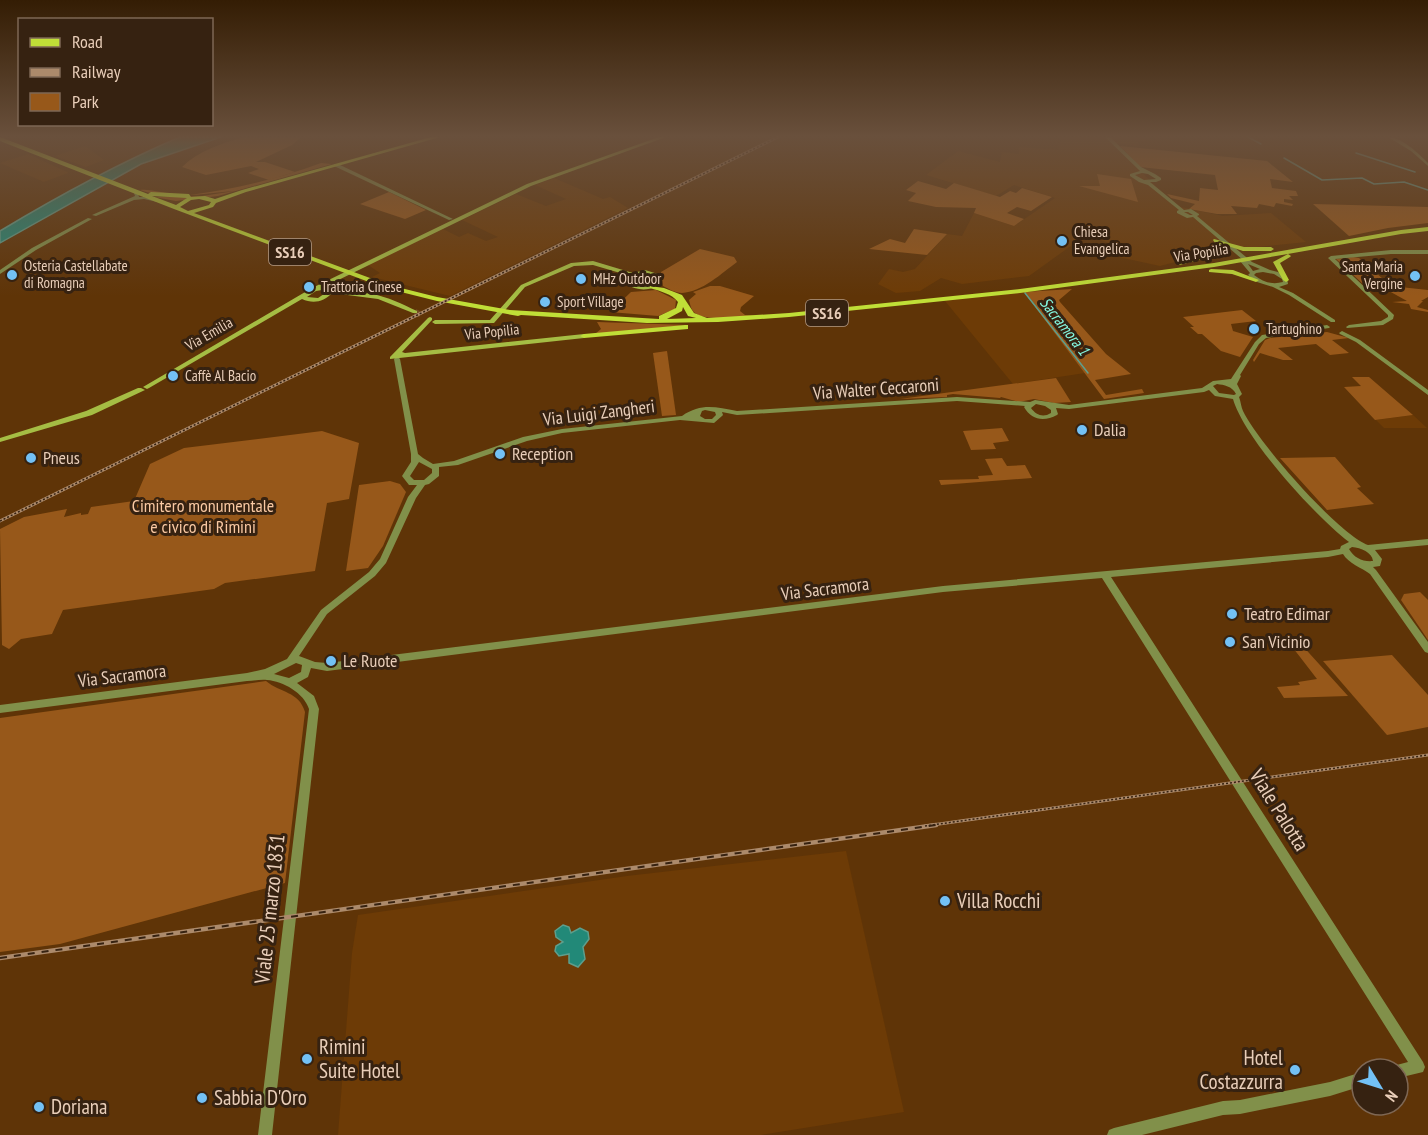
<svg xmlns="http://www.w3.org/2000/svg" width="1428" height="1135" viewBox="0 0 1428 1135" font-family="'PT Sans Narrow',sans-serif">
<rect width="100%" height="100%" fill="#5f3407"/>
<g fill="#6d3b06">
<path d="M1061 137H1145L1146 141H1138L1139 146 1112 143 1176 206 1223 216 1271 213 1306 242 1217 251 1160 266 1114 256 1129 250 1086 235 1029 276 962 284 941 278 920 291 896 293 878 284 889 269 903 272 915 269 947 234 962 236 974 213 1014 226 1055 198 1014 185 996 196 926 175 958 151 1000 162 1002 152 1019 154V147L1059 150Z"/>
<path d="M85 146 104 160 86 167 55 156Z"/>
<path d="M28 154 67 172 68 173 44 182 0 163Z"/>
<path d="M554 178 603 199 610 197 628 208 450 296 372 277 380 273 368 265 443 229 459 237 468 233 486 241 498 237 462 220 516 194 546 206 566 199 535 185Z"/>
<path d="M1024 292 1085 373 1013 384 945 301Z"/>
<path d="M1413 415 1427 428H1384L1376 420Z"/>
<path d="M846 851 904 1112 761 1135H338L352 953 358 915 627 876Z"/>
</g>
<g fill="#97581a">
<path d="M246 137H301L292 145 256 162H265L295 172 269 180 248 173 259 169 251 166 206 175 182 167C198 151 224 142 246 137Z"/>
<path d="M1120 146 1267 161 1293 182 1270 179 1272 188 1296 191 1298 196H1289L1293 200 1284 199V202L1293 204 1292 206 1276 203 1274 207 1259 204 1257 208 1231 206 1237 214H1217L1189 209 1195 204 1171 198 1167 194 1199 201 1200 188 1218 190 1215 175 1140 167Z"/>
<path d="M321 163 332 164 218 196 176 201 154 197 202 196 235 191C204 193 171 201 140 190 146 188 177 196 190 195 235 189 277 179 321 163Z"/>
<path d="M1097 174 1131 179 1138 202 1079 186H1100Z"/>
<path d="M918 181 946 189 954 183 1000 197 1010 191 1016 193 1022 188 1052 197 1031 211 1017 207 1007 213 1024 219 1014 226 974 213 976 208 936 207 908 201 916 193 906 190Z"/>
<path d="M389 192 426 210 405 219 360 204Z"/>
<path d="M1313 204 1428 207V223L1388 228 1349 236Z"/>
<path d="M914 229 947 234 927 255 869 249 890 239 905 243Z"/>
<path d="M700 249 734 257 737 262C722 273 702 292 682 293 675 293 669 289 663 286L661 272Z"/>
<path d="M1353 257 1359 258 1391 286 1428 290V297L1421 301H1423L1417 307 1428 310V312L1411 309 1409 304 1392 302 1407 301 1380 286 1362 283 1336 259Z"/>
<path d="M710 286H720L754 296 741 307 740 311 745 315 759 316C744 316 706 322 695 313 691 310 690 304 689 300L696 294 693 292Z"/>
<path d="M1072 289 1059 300 1060 302 1106 354 1131 374 1095 380 1106 395 1142 389 1144 393 1104 399 1024 292Z"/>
<path d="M656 290 676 300 675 309 658 316 610 312 631 292Z"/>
<path d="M1242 310 1256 321 1231 324 1233 331 1253 337 1240 357 1221 351 1202 334H1198L1190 327H1194L1183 317Z"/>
<path d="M597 322 689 325 595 334 601 329Z"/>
<path d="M1327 332 1349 338 1332 340 1349 353 1330 355 1316 344 1278 348 1293 360H1283L1260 353 1254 362 1253 360 1265 340 1270 338Z"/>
<path d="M667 351 676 415 662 416 653 353Z"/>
<path d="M1352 377H1369L1413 415 1375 420 1344 387 1361 386Z"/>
<path d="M1056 378 1071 402 1054 403 1034 399 1019 402 1001 397 1000 398 953 394 947 395V397L900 399Z"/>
<path d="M1002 428 1009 441 993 443 996 449 971 450 963 431Z"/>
<path d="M322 431 359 443 349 499 327 503 315 571 225 583 214 589 63 610 52 634 21 639 9 649 2 645 0 529 24 517 67 509 64 517 81 513V515L88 514 91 507 134 501 150 464 184 448Z"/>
<path d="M1335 457 1361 487 1357 488 1374 504 1327 510 1280 458Z"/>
<path d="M1002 458 1007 466 1025 465 1032 478 941 485 939 480 979 479 978 476 993 475 985 459Z"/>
<path d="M390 481 400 484 406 492 383 546 368 568 346 571 359 485Z"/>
<path d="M1420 592 1428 600V640L1401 600 1404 594Z"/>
<path d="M1300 643 1348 696 1284 698 1277 687 1300 685 1298 682 1317 679 1290 644Z"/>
<path d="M1392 655 1428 695V727L1387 735 1323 661Z"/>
<path d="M266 681C280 693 299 691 305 712L285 883 60 944 0 952V718Z"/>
</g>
<g fill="#228978" stroke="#5e9e8c" stroke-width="1.5">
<path d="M180 137H221L141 164 0 243V231C58 196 117 164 180 137Z"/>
<path d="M563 925 569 927 571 933 580 928 588 932 589 939 583 947 585 959 578 967 569 963V954L559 956 555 951 556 946 563 942 556 937 555 931Z"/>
</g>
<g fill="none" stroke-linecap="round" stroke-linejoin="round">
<g stroke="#5e9e8c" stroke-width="1.5">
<path d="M1248 137 1261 144"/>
<path d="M1356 153 1415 172"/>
<path d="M1284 158 1322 180 1362 178 1374 184 1404 182 1428 190"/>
<path d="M1025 293 1088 373"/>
</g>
<path stroke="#744b22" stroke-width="6" stroke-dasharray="6 3" stroke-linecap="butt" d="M415 312 421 315"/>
<g fill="#81904a" fill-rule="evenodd">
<path d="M1105 137H1110L1141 167 1155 174 1161 178V180L1156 182H1150L1184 210 1191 209 1199 214V215L1197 216 1252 262 1270 270 1278 272 1287 277 1288 284 1279 287 1293 293 1335 320V322H1331L1289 295 1273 287 1257 282 1248 275 1250 273 1240 261 1243 260 1193 217 1187 218 1177 213V211L1179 210 1148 185 1139 182 1130 176V174L1140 171ZM1142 173 1148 174 1156 179 1144 180 1135 175ZM1184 212H1188L1193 215H1190ZM1248 264 1260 269 1253 271ZM1263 272 1274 274 1282 279 1283 282C1272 285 1263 282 1254 275L1256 273Z"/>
<path d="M1388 137C1403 138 1418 153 1428 163V166L1411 151Z"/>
<path d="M334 164H338L453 219 449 220 334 166Z"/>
<path d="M136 192 138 193 139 197H144L164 202 162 203 144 199 134 200 96 216 92 215 135 196 134 193Z"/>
<path d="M88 218 92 219 36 250 0 274V270L32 248Z"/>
<path d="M1391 250H1428V254H1391L1335 259 1394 315 1393 319 1383 325 1347 328 1346 327 1349 325 1381 321 1388 317V315L1328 258 1331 256Z"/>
<path d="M1327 325 1330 327 1329 328 1266 338 1259 344 1240 375 1241 376 1237 384 1242 394 1239 397C1241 402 1241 407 1243 411 1257 441 1338 534 1368 545L1428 539V545L1375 550 1382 559 1380 566 1373 567 1376 570 1428 642V653L1425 652 1370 574C1362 568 1348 563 1343 554L1328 557 1111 577 1423 1062 1425 1067 1423 1072 1398 1078V1069H1392L1393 1066 1408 1062 1102 578 943 592 327 671 311 668 308 677 297 683 314 696 319 709 272 1135H258L309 709C304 693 283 681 267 680 261 679 253 681 247 681L0 713V705L247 673 265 669 287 659 321 610 369 572 380 559 408 497 417 485H409L402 476 411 462V454L394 359 395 358H399L400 359 418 454 423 458 433 464 454 461 523 437 562 429 682 416C701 403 715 407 737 411L957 397 1030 402 1035 400 1069 405 1202 388 1213 381 1231 379 1255 342 1262 335ZM1217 384C1224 385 1232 386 1236 394L1234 395 1219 393 1213 386ZM1209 390 1215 396 1233 399C1244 438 1315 516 1349 542L1341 546 1340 549 1328 551 943 586 327 663 315 662 299 656 327 614 375 576 386 563 416 498 425 485 429 484 439 476V467L458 465 527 441 562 433 680 420 714 423 722 416 723 415 722 412 737 415 957 401 1025 406 1024 407C1031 420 1044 422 1057 415L1058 414 1056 408 1069 409 1204 392ZM1036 404 1045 406 1051 410V413C1043 418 1036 415 1031 408ZM705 410 715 412 716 415 712 419H705L700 416 702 411ZM419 462 432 469V473L424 480H414L410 476ZM1352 547C1361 548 1372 552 1373 561 1363 562 1354 558 1349 549ZM296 663 302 665 301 672 289 678 274 674Z"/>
<path d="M1342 331 1360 340 1428 390V395L1356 342 1340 334 1339 333Z"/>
<path d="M1362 1072V1086L1330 1096 1240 1114 1223 1115 1142 1135H1107L1109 1130 1114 1128 1223 1101 1240 1100 1330 1082Z"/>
</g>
<g fill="#a5bd44" fill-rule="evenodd">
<path d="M659 137H666L531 186 324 287C340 291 355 291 372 294 388 297 402 304 417 311V313H413L378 299 332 293C324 302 313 304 302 299L149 388 147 389 143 387 312 288 527 184ZM322 290 327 292 318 298 307 297 316 291Z"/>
<path d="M593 261 633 273 645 270 658 274 662 282C651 292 638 291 625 284L624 283 627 275 593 265 574 266 525 287 494 323 435 324 432 322 435 320H490L521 285 571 263ZM645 274 654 276 656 282C647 287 639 287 630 282L632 277Z"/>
<path d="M430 317 432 318V320L402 352 405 353 584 334 587 336 584 338 390 359V357L428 318Z"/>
<path d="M138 388H141L145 390 92 415 0 442V438L86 411Z"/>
</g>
<g fill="#c0de37" fill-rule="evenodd">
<path d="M0 137 148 194 151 192 189 194 191 197 205 196 215 199 242 190 431 137H440L246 192 216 203 213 207 194 213 389 285 437 297 510 310 659 319V316L676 308 678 302C672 294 660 291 650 288V286L664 288 682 295 694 313 707 318 789 313 1020 289 1214 263 1401 230 1428 227V231L1401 234 1214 267 1020 293 789 317 718 322 647 323 521 315 518 316 437 301 385 288 174 209 0 141ZM152 196 187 198 176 205ZM199 199 211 202 209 205 188 211 180 207 191 200ZM683 307 688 316 696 318 667 319 682 311Z"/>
<path d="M1214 239 1244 247H1271L1274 249 1271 251H1243L1222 244 1226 250 1223 254 1179 265V263L1219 252 1220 250 1213 240Z"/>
<path d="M1288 254 1291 256 1290 257 1280 263 1289 280 1286 282 1283 280 1273 262Z"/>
<path d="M1211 269 1233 270 1259 280 1256 282 1232 274 1209 272V270Z"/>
<path d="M685 325H688V329L584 338 580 336 584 334Z"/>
</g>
<defs>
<g id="rail-far1">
<path d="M0 521 778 137"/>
<path d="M925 826 1428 755"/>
</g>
<path id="rail" d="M0 958 936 825"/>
</defs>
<use href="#rail-far1" stroke="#ac8a6b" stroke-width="3"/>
<use href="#rail" stroke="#ac8a6b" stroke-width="4.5"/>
<use href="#rail-far1" stroke="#362211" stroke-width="1.5" stroke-dasharray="2" stroke-linecap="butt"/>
<use href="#rail" stroke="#362211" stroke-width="2" stroke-dasharray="7" stroke-linecap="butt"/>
</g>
<linearGradient id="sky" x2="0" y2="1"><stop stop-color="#341d04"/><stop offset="0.46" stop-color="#69503c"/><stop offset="1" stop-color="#69503c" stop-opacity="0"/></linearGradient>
<rect width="1428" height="296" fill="url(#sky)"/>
<g fill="#73c1f5" stroke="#362211" stroke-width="2">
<circle cx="1062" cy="241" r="6"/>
<circle cx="12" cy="275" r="6"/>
<circle cx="1415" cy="276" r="6"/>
<circle cx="581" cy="279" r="6"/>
<circle cx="309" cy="287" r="6"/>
<circle cx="545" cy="302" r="6"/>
<circle cx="1254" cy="329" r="6"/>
<circle cx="173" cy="376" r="6"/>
<circle cx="1082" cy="430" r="6"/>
<circle cx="500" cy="454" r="6"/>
<circle cx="31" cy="458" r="6"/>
<circle cx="1232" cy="614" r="6"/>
<circle cx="1230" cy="642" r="6"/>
<circle cx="331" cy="661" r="6"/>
<circle cx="945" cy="901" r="6"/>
<circle cx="307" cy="1059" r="6"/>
<circle cx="1295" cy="1070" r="6"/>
<circle cx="202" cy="1098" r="6"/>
<circle cx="39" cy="1107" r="6"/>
</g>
<g text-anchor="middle" stroke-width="6" stroke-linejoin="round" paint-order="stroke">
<g font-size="15" fill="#e9ceb9" stroke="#362211" text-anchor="start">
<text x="1074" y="237">Chiesa<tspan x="1074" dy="17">Evangelica</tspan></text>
<text x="24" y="271">Osteria Castellabate<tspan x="24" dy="17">di Romagna</tspan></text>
<text x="1403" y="272" text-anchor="end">Santa Maria<tspan x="1403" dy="17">Vergine</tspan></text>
<text x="593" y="284">MHz Outdoor</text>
<text x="321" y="292">Trattoria Cinese</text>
<text x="557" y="307">Sport Village</text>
<text x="1266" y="334">Tartughino</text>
<text x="185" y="381">Caffè Al Bacio</text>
</g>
<g font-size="15" fill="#e9ceb9" stroke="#362211">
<text transform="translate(1201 253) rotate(-9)" y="5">Via Popilia</text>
<text transform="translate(492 332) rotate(-6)" y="5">Via Popilia</text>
<text transform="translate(209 334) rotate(-30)" y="5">Via Emilia</text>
</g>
<g fill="#362211" stroke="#b39a87" stroke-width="1.5">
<rect x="269" y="239" width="42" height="26" rx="4.5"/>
<rect x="806" y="300" width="42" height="26" rx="4.5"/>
</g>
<g font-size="16" font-weight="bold" fill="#e9ceb9">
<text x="290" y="258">SS16</text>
<text x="827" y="319">SS16</text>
</g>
<g font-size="16" font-style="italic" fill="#86fbe4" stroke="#362211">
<text transform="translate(1065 326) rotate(52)" y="6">Sacramora 1</text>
</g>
<g font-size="18" fill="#e9ceb9" stroke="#362211">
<text transform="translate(876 389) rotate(-4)" y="6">Via Walter Ceccaroni</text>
<text transform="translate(599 413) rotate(-7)" y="6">Via Luigi Zangheri</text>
<text transform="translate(825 589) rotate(-7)" y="6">Via Sacramora</text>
<text transform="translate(122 676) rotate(-7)" y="6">Via Sacramora</text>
</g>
<g font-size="18" fill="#e9ceb9" stroke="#362211" text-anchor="start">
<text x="1094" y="436">Dalia</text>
<text x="512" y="460">Reception</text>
<text x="43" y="464">Pneus</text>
<text x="1244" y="620">Teatro Edimar</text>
<text x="1242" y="648">San Vicinio</text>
<text x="343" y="667">Le Ruote</text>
</g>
<g font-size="18" fill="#fac9a3" stroke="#362211">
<text x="203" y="512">Cimitero monumentale<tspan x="203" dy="21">e civico di Rimini</tspan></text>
</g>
<g font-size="21" fill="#e9ceb9" stroke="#362211">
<text transform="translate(1279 810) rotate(58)" y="7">Viale Palotta</text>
<text transform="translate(270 909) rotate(-84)" y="7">Viale 25 marzo 1831</text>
</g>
<g font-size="21" fill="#e9ceb9" stroke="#362211" text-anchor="start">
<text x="957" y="908">Villa Rocchi</text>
<text x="319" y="1054">Rimini<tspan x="319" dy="24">Suite Hotel</tspan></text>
<text x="1283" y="1065" text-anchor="end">Hotel<tspan x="1283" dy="24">Costazzurra</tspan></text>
<text x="214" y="1105">Sabbia D'Oro</text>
<text x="51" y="1114">Doriana</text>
</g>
</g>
<rect x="18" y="18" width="195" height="108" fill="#362211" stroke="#7e6754" stroke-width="1.5"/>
<rect x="30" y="38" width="30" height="9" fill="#c0de37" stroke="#7e6754" stroke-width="1.5"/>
<text x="72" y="48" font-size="18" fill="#e9ceb9">Road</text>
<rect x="30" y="68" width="30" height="9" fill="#ac8a6b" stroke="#7e6754" stroke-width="1.5"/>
<text x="72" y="78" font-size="18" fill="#e9ceb9">Railway</text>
<rect x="30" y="93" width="30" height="18" fill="#97581a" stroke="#7e6754" stroke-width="1.5"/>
<text x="72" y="108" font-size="18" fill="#e9ceb9">Park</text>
<g transform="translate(1380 1087) rotate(128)"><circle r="28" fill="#362211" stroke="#7e6754" stroke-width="1.5"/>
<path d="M0-4.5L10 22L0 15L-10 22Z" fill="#73c1f5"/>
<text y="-9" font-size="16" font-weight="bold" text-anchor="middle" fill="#e9ceb9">N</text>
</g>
</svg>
